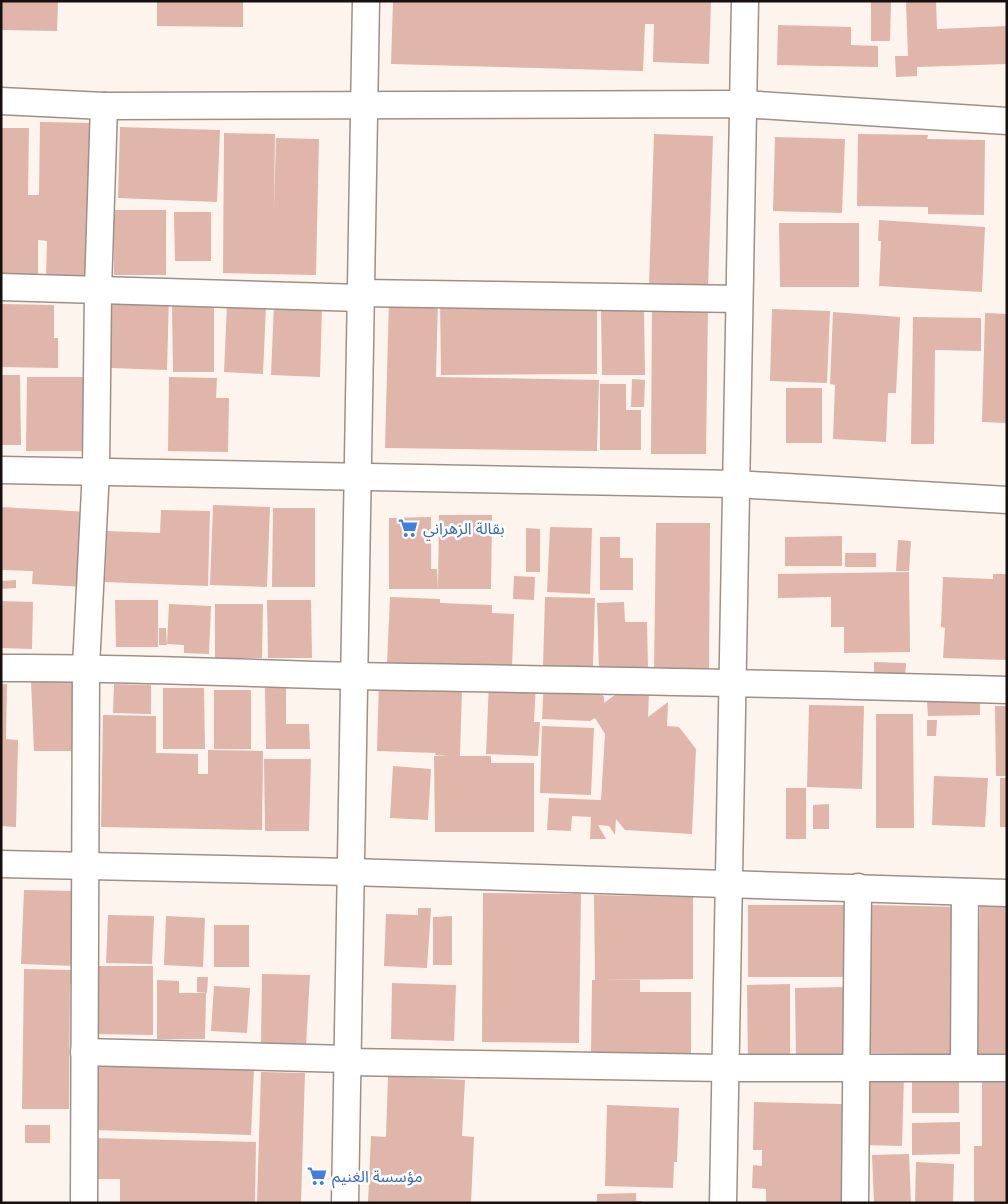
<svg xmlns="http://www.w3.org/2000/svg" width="1008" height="1204" viewBox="0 0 1008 1204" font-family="Roboto,'Noto Sans Arabic',sans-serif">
<rect width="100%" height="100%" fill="#fef4ee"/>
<g fill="#dfb6a9">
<path d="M1 1H58L57 31 1 30Z"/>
<path d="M157 1H243V27L157 26Z"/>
<path d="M393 1H711L709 64 653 62 654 24H645L643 71 391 64Z"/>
<path d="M871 1H891L890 41H871Z"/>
<path d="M906 1H936L937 29 1007 26V64L917 67V76L896 77 895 56H908Z"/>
<path d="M778 25 851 27V45L878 46V67L777 65Z"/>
<path d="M40 122 96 123 94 281 46 280 47 241 38 240V278H1V128H29L28 195H39Z"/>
<path d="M120 127 220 130 217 202 118 198Z"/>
<path d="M224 133 275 134 274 211 276 138 319 139 316 275 223 273Z"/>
<path d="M654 134 713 136 708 288 649 286Z"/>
<path d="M858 134 928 135 927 139 985 140 984 215 928 214V207L857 206Z"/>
<path d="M775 137 845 139 842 213 773 211Z"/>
<rect x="114" y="210" width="52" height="65"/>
<path d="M174 212H211V261H175Z"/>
<path d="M879 220 985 227 982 292 879 286 881 241H878Z"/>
<path d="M779 223H859V287H780Z"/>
<path d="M112 294 169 295 167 370 110 368Z"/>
<path d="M389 299 438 300 436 377 599 380 597 451 385 448Z"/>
<path d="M440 299 597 305V374L441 375Z"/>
<path d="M1 304 54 305V338H58V368L1 367Z"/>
<path d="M227 304 266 306 263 374 224 372Z"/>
<path d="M274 304 322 306 320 377 271 375Z"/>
<path d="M652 304 708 305 706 454H651Z"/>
<path d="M214 305V372H173L172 306Z"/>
<path d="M772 309 830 311 827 383 770 381Z"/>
<path d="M601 311H644L645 375H602Z"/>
<path d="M833 312 900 317 896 393H888L886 442 833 439 835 385 830 384Z"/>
<path d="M985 313 1007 314V423L982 422Z"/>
<path d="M913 317 981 318V351L935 350 934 444H911Z"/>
<path d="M1 375H20L21 445H1Z"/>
<path d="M27 377H88V451H26Z"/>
<path d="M169 377 217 378 216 398H229L228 452 168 451Z"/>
<path d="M632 379 645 380 644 407H631Z"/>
<path d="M600 384H626V410H641V450H600Z"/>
<rect x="786" y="388" width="36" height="55"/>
<path d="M213 505 270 507 267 587 210 585Z"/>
<path d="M1 507 89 512 85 587 32 584 33 571 1 570Z"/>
<path d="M273 508H315V587H272Z"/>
<path d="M161 510 210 511 208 586 105 582 107 531 160 533Z"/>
<path d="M439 515H492L491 589H438Z"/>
<path d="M431 517V569H437L438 589H389V518Z"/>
<path d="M656 523H710L709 675H654Z"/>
<path d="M550 527 592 528 590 594 547 592Z"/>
<path d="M526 528 540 529V572H526Z"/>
<path d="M842 536V566H785V537Z"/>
<path d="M600 537H620V558H633V590H600Z"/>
<path d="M898 540 911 541 909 571H896Z"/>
<rect x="845" y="553" width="31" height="14"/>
<path d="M909 572 910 652 844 653V627H831V597L778 598V574Z"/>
<path d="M993 574H1007V660L943 658 945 628 941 627 943 577 993 579Z"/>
<path d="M514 576 535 577 534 600 513 599Z"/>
<path d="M16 580V588L1 589V581Z"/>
<path d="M390 597 440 599V603L492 605V613L514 614 512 668 387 664Z"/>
<path d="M545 597 595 598 593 667H543Z"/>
<path d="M115 600H158V647H116Z"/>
<path d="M267 600H311L312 658H268Z"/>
<path d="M1 601 33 602 32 649 1 648Z"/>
<path d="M624 602 625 622H647L648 669 599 670 597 603Z"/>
<path d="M169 604 211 606 209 654 184 653V645L167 644Z"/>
<path d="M215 604H263L262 658H215Z"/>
<path d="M159 628H166L167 645H159Z"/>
<path d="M874 662 906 663 905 678 874 677Z"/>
<path d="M85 680V751H34L31 681Z"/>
<path d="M544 680 593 683 604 697V703L619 692 649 693 648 717 668 702 667 726 679 727 696 749 692 834 625 830 616 819 615 835 609 826 598 825 606 839H590L591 817 572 816 571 831 547 830 549 798 601 800 605 734 595 718 590 721 542 719Z"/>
<path d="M379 681 462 689 460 756H491V763H534V832H435L434 756H449L435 755 436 753 377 751Z"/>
<path d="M489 681 536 683 534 722H540L538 756 486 754Z"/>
<path d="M1 684H7L6 739 18 740 16 827 1 826Z"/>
<path d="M114 684 151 685V714L113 713Z"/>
<path d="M163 688H204L205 749H163Z"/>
<path d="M265 688H286V724H309L310 749H266Z"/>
<rect x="214" y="690" width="37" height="59"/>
<path d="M980 700V715L928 716 927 701Z"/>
<path d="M809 705 864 706 862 789 807 787Z"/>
<path d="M995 706H1007V776H996Z"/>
<path d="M876 714H913L914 828H876Z"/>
<path d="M103 715 156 716V753L198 754V774H208V750L263 751 262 830 101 827Z"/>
<path d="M927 720H937L936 736H927Z"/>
<path d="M542 726 594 728 591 795 540 793Z"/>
<path d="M264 759H311L309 831H265Z"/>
<path d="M393 766 431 769 428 820 390 818Z"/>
<path d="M934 776 988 778 985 827 932 825Z"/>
<rect x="1000" y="778" width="7" height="49"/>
<rect x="786" y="788" width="20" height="51"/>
<path d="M829 804V829H813V805Z"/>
<path d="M24 890 78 891 76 966 21 964Z"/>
<path d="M483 893 581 894 579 1043 482 1042Z"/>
<path d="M594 895 693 897V979L601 980H640V992H691V1054H591L592 980H595Z"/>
<rect x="748" y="905" width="99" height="72"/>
<path d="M872 905 962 907 958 1055 869 1053Z"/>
<path d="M980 906H1007V1057H976Z"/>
<path d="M418 908H431L427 968 384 966 386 914 418 915Z"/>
<path d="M108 915 154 916 152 964 106 963Z"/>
<path d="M166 916 205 918 203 967 164 965Z"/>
<path d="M452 916V965H433V917Z"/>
<rect x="214" y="925" width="35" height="42"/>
<path d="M94 966H153V1035L94 1034Z"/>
<path d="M24 969 75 970V984H70L69 1109H22Z"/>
<path d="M262 974 310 975 306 1046 261 1045Z"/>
<path d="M197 977H208L207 993 197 992Z"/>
<path d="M157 980 179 981V993H206L205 1039H157Z"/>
<path d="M392 983 456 985 454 1041 391 1039Z"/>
<path d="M790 984V1062L748 1063 747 985Z"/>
<path d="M214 986 250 988 247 1033 211 1031Z"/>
<path d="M845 987 847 1060 796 1061 795 988Z"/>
<path d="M98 1063 254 1068 251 1135 95 1130Z"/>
<path d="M261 1072 305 1073 301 1203H257Z"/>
<path d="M867 1074 904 1075 902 1146 865 1145Z"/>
<path d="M388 1076 465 1080 462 1136 474 1137 471 1203H368L371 1136 386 1137Z"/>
<rect x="912" y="1078" width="47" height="35"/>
<path d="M982 1081 1007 1082V1203H974V1146H982Z"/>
<path d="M754 1102 843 1104 841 1203H766V1189L752 1188 753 1165 762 1166V1150H753Z"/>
<path d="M607 1105 679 1108 677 1162H674L673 1188 605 1186Z"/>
<path d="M960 1122V1154L912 1155V1123Z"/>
<rect x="25" y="1125" width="25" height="18"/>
<path d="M90 1138 256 1142 255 1203H120V1179H90Z"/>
<path d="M909 1154 911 1203H874L872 1155Z"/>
<path d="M916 1162 954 1164 953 1203H915Z"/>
<path d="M636 1193V1201H642V1203H597V1194Z"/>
</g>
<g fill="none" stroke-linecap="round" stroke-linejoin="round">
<defs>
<g id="minor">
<path d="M1 101 104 106 743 104 1007 121"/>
<path d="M1 287 361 298"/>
<path d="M361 293 739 299"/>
<path d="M1 470 736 484 1007 500"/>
<path d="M1 668C119 667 237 673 355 676 572 680 789 683 1007 690"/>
<path d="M1 864 350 872 1007 893"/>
<path d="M84 1052 347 1059"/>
<path d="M347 1062 725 1068H1007"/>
<path d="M964 1067 965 892"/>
<path d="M84 1203 86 667 96 470 98 290 104 106"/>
<path d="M345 1203 366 1"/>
<path d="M723 1203 745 1"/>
<path d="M855 1203 858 887"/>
</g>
</defs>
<use href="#minor" stroke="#9e9087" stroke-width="29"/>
<use href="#minor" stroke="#fff" stroke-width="26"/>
</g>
<defs>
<symbol id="supermarket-bare" viewBox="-9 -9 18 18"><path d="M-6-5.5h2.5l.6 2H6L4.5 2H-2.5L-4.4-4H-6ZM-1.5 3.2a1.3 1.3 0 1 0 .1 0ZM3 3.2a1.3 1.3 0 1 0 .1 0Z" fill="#3f7fe0" stroke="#fff" stroke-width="2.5" paint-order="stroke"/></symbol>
</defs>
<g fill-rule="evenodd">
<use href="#supermarket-bare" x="394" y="514" width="28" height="28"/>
<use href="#supermarket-bare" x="303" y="1162" width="28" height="28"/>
</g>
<g text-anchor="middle" stroke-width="5" stroke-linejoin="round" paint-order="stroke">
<g font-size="16" fill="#366cbe" stroke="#fff" text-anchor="start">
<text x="423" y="534">بقالة الزهراني</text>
<text x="332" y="1182">مؤسسة الغنيم</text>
</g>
</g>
<rect width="1008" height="1204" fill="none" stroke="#16110e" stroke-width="5"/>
</svg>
